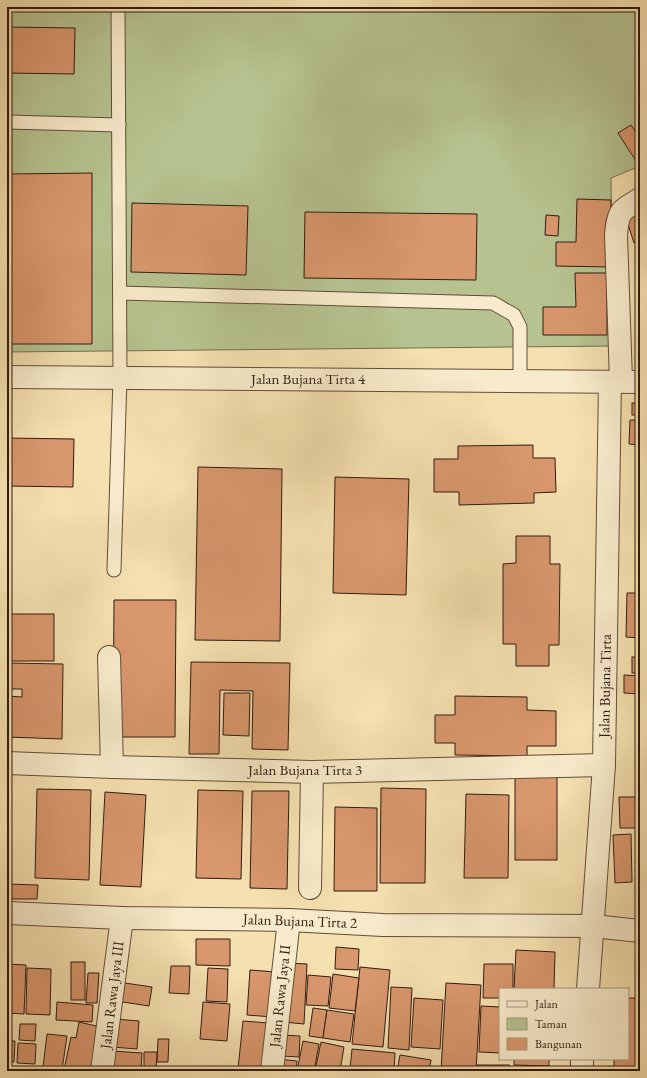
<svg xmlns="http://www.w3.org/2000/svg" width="647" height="1078" viewBox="0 0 647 1078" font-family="'EB Garamond',serif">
<rect width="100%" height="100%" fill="#f5e0af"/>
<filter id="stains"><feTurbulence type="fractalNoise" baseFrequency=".005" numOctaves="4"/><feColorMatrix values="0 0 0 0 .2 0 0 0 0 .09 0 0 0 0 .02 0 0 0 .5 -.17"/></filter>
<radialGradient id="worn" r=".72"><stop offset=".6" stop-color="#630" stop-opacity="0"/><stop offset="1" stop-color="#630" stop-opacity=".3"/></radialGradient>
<path fill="#b6c390" stroke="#746e51" d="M7 7H640V166L611 178 613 346 7 352Z"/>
<g fill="#d9976d" stroke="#311a12">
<path d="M7 27 75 28 74 74 7 73Z"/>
<path d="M631 125 640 138V158L636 161 618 133Z"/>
<path d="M92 173V344H7V174Z"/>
<path d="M577 199 611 200 610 267 556 266V242H576Z"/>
<path d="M132 203 248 206 246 275 131 272Z"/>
<path d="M640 211V241L634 243 625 215Z"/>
<path d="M305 212 477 214 476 280 304 278Z"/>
<path d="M546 215 559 216 558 236 545 235Z"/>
<path d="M575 273H607V335H543V307H576Z"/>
<rect x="632" y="403" width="8" height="12"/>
<path d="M630 420H640V445L629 444Z"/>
<path d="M7 438 74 439 73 487 7 486Z"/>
<path d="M533 445V458H555L556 492 534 493V503L459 505V492H434V459H458V446Z"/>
<path d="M198 467 282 469 280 641 195 640Z"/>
<path d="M335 477 409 479 406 595 333 593Z"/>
<path d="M516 536H550V564H560L559 645H549V666H516V644H503V564L516 563Z"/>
<path d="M627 593H640V638L626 637Z"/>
<path d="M114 600H176L175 737H113Z"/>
<rect x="7" y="614" width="47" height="47"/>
<rect x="632" y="657" width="8" height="16"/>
<path d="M191 662 290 663 288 750 252 749 253 691 220 690 219 754H189Z"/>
<path d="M7 663 63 664 62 739 7 737V696L22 697V689H7Z"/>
<path d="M624 675 640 676V694L624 693Z"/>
<path d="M224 693H250L249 736 223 735Z"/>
<path d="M455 696 527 697V710L556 711V746H527V756L455 755V743H435V715H455Z"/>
<rect x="515" y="775" width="42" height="85"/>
<path d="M381 788 426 789 425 883H380Z"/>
<path d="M37 789 91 790 89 880 35 878Z"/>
<path d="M198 790 243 791 241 879 196 878Z"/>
<path d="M252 791H289L287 889 250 888Z"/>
<path d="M105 792 146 795 141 887 100 885Z"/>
<path d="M466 794 509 795 508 878H464Z"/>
<path d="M619 797H637V828H620Z"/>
<path d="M335 807 377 808V891H334Z"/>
<path d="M631 834 632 882 615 883 613 835Z"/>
<path d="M7 884 38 885 37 899H7Z"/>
<path d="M196 939H230V966L196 965Z"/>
<path d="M336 947 359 949 358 970 335 969Z"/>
<path d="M516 950 555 952 554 989H514Z"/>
<rect x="71" y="962" width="14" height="38"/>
<path d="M286 963 307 964 304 1024 283 1022Z"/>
<path d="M7 964 26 965 24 1014 7 1013Z"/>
<path d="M484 964H513V989H500V998H483Z"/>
<path d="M171 966H190L189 994 169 993Z"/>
<path d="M360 967 390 970 383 1047 352 1044Z"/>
<path d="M27 968 51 969 50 1015 26 1014Z"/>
<path d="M208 968 228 969 227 1002 206 1001Z"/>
<path d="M250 970 276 972 273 1017 247 1015Z"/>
<path d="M88 973H99L97 1003H86Z"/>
<path d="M333 974 359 978 355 1011 329 1008Z"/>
<path d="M308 975 331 977 328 1006 306 1005Z"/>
<path d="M118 982 152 987 149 1006 116 1001Z"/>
<path d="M446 983 481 985 476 1071H441Z"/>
<path d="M391 987 412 988 409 1050 388 1048Z"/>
<path d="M414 998 443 1000 440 1049 411 1047Z"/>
<path d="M628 998H640V1071H614V1059H628Z"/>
<path d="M57 1002 93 1005 92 1022 56 1020Z"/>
<path d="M203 1002 230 1004 227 1041 200 1039Z"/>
<path d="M481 1006 500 1007V1053L479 1052Z"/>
<path d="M313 1008 327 1010 323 1038 309 1036Z"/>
<path d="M327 1010 354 1014 350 1042 323 1038Z"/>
<path d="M115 1019 139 1021 137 1049 112 1047Z"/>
<path d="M243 1021 268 1023 263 1071 238 1069Z"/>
<path d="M79 1022 105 1028 93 1071 64 1070 71 1037 76 1038Z"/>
<path d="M20 1024H36L35 1041 19 1040Z"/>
<path d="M47 1034 67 1036 62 1070 43 1067Z"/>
<path d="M282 1035 300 1036 299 1057 281 1056Z"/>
<path d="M158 1039H169L168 1062H157Z"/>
<path d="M7 1041H15L14 1062H7Z"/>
<path d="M303 1041 319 1044 314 1071H297Z"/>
<path d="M321 1042 344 1047 340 1071H315Z"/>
<path d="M18 1043 36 1044 35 1064 17 1063Z"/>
<path d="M352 1049 395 1053 394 1071 350 1070Z"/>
<path d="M112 1051 142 1053 141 1070 111 1068Z"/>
<path d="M144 1052H157L156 1071H144Z"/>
<path d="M400 1055 431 1060 429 1071H397Z"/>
<path d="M278 1059 297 1061 296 1071H277Z"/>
<path d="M514 1059H549V1066L514 1065Z"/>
<rect x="477" y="1065" width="32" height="6"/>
</g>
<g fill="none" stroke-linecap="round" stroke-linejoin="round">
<defs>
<g id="service">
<path d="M7 122 119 125"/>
<path d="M120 293 493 303 514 315 520 327V381"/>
<path d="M114 570 120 378 118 7"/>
</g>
<g id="minor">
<path d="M621 381 616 235C618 211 620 211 640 199"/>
<path d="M109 657 112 767"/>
<path d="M7 763 112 767 312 772 604 765"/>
<path d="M310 888 312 772"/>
<path d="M7 913 122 918 289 920 383 925 593 926 640 931"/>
<path d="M102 1071 122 918"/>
<path d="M272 1071 289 920"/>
</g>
<g id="tertiary">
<path d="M7 377 640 382"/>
<path d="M588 989 604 765 610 382"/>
<path d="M582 1071V1059"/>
</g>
</defs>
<use href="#service" stroke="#624c39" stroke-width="15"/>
<use href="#minor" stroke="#624c39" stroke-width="24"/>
<use href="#tertiary" stroke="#624c39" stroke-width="24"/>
<use href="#service" stroke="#f8ebcb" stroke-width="13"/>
<use href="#minor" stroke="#f8ebcb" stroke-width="22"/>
<use href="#tertiary" stroke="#f8ebcb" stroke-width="22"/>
</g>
<g text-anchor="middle" stroke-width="3" stroke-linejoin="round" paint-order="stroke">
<g font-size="15" fill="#311a12" stroke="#f8ebcb">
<text x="308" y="384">Jalan Bujana Tirta 4</text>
<text transform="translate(605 686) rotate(-89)" y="5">Jalan Bujana Tirta</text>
<text x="305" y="775">Jalan Bujana Tirta 3</text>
<text transform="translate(300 921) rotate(2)" y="5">Jalan Bujana Tirta 2</text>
<text transform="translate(112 995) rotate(-83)" y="5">Jalan Rawa Jaya III</text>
<text transform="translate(280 996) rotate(-84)" y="5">Jalan Rawa Jaya II</text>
</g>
</g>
<rect width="647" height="1078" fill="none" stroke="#f5e0af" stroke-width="24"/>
<rect x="8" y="8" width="631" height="1062" fill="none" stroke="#311a12" stroke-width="2"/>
<rect x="12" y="12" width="623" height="1054" fill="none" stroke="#311a12"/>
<rect x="499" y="988" width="130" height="72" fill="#f8ebcb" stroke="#a89781"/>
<rect x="507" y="1001" width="20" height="6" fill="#f8ebcb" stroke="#a89781"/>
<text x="535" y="1008" font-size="12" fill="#311a12">Jalan</text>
<rect x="507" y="1018" width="20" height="12" fill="#b6c390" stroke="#a89781"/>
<text x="535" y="1028" font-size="12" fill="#311a12">Taman</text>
<rect x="507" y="1038" width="20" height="12" fill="#d9976d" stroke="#a89781"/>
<text x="535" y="1048" font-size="12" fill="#311a12">Bangunan</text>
<rect width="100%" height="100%" filter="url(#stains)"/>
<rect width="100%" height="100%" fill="url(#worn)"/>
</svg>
